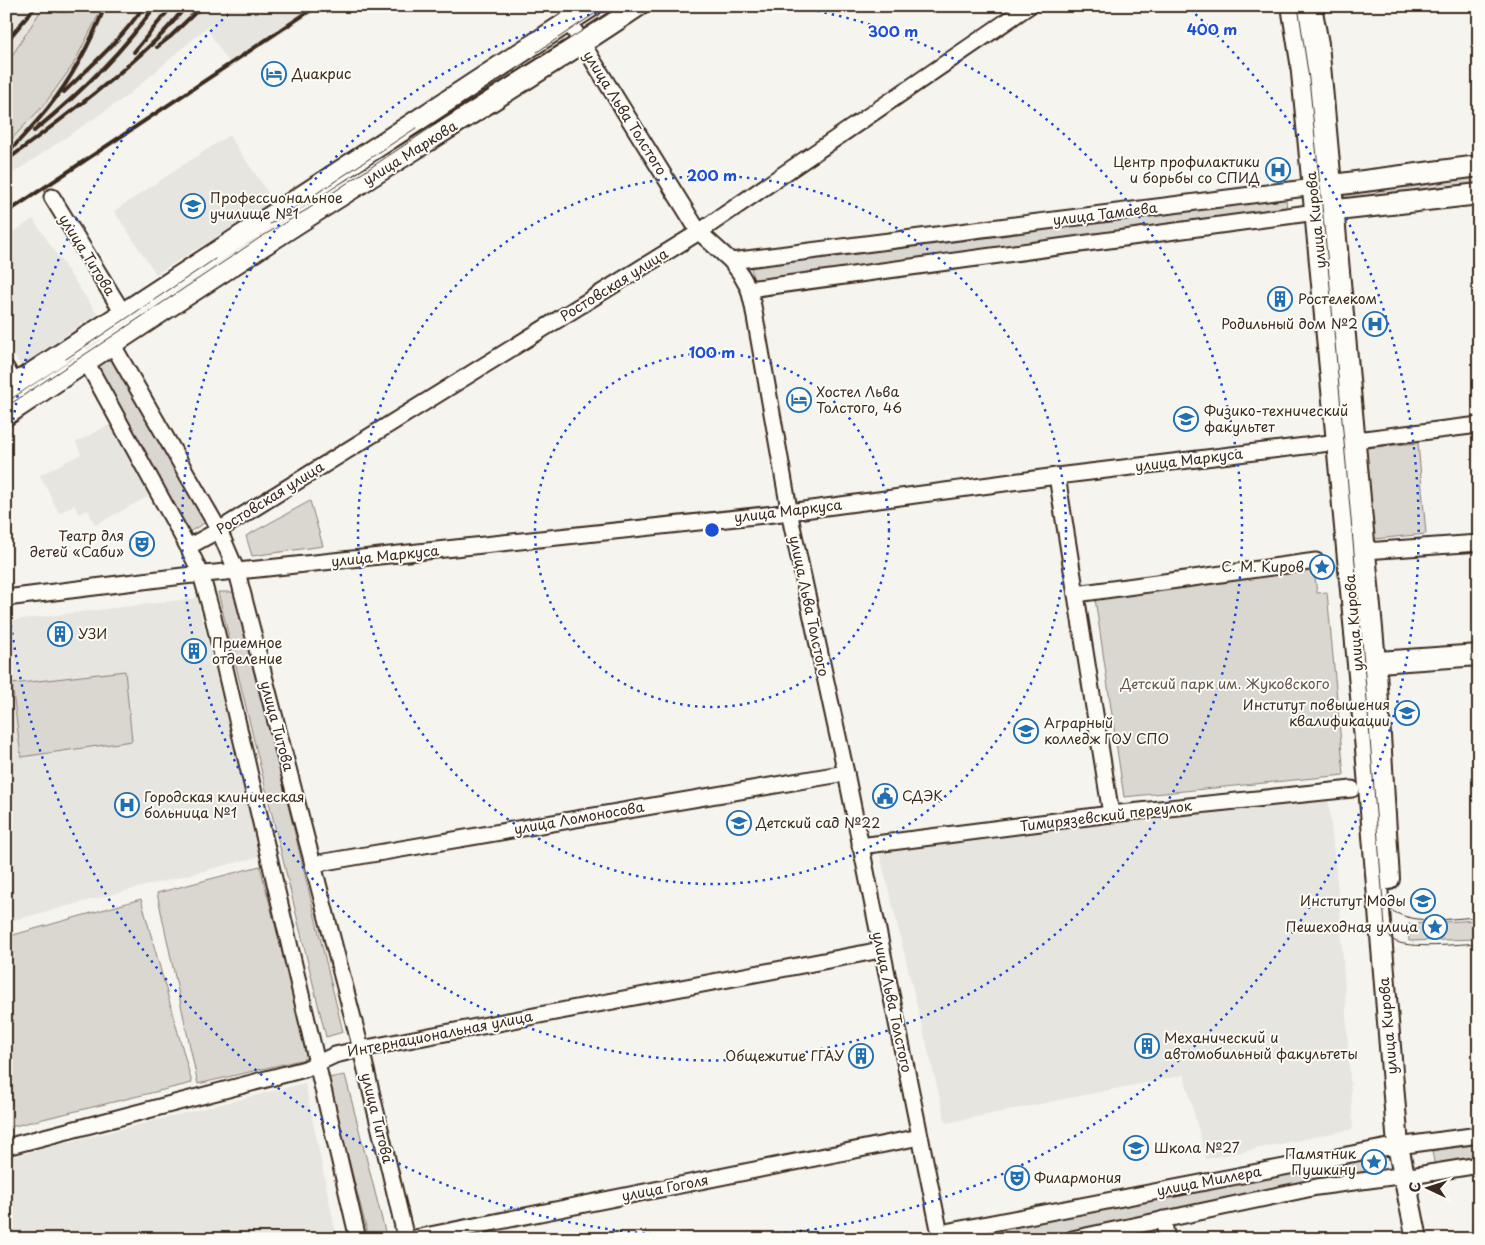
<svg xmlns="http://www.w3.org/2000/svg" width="1485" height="1245" viewBox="0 0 1485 1245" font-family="'Playpen Sans',sans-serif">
<rect width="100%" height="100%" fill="#f5f4ee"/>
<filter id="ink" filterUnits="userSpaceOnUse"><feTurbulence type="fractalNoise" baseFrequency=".02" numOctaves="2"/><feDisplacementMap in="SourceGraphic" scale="10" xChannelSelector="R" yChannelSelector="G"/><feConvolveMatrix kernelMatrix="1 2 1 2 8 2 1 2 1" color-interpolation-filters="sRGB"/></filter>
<g filter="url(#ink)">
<g fill="#e7e5df">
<path d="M6 6H324L231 66 207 29 214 21 127 96 6 178Z"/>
<path d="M229 135 274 202 156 274 114 211Z"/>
<path d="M33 219 97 314 21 366 6 343V237Z"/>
<path d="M115 422 153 494 95 525 88 510 79 514 74 505 59 513 40 475 81 454 76 442Z"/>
<path d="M197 598 261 856 6 922V621Z"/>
<path d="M1328 796 1340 910 1353 1129 1206 1159 1184 1075 946 1123 879 851 1003 833Z"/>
<path d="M305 1083 337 1239H6V1158Z"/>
</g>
<g fill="#dad6d0" stroke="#8a8077">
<path d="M81 6H103L73 65 44 105 6 145V65L40 12C53 6 62 20 81 6Z"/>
<path d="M1479 172V188L1345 205 1343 188Z"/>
<path d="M1286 197 1287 213 753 280 751 265Z"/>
<path d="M113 352 206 522 189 532 96 363Z"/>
<path d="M1418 443 1426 534 1374 539 1366 448Z"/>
<path d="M310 501 323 546 252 556 246 536Z"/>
<path d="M1314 570 1317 593 1327 592 1344 775 1124 797 1095 598Z"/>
<path d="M218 592H236L241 611 343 1032 326 1037Z"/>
<path d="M125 671 132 741 21 757 12 684Z"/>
<path d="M260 866 309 1058 198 1084 157 893Z"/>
<path d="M141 899 192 1083 6 1128V1008L10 1007 6 992V937Z"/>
<path d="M1479 920V939L1409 941 1408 924Z"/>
<path d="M345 1075 387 1239H369L328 1078Z"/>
<path d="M1479 1144V1159L1435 1167 1432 1151Z"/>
<path d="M1368 1155 1372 1172 1043 1239 953 1238Z"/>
</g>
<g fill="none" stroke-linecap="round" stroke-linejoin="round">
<defs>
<g id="minor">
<path d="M569 22 699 232 731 261 740 273 749 289 753 306 792 526 846 773 941 1239"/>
<path d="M52 197 123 313"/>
<path d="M731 261 1314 187"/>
<path d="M749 289 1316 212"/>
<path d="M107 335 219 530 237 572 361 1049 406 1239"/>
<path d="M82 354 188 547 201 574 213 617 358 1239"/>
<path d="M6 368 15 384"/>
<path d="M1356 440 1479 425"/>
<path d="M1057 476 1111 814"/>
<path d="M188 547 219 530 699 232 1029 6"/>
<path d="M1365 551 1479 543"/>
<path d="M1076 594 1316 561"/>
<path d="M6 598 183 576 258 569 774 514 1057 476 1338 442"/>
<path d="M860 846 1111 814 1352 789"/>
<path d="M313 864 846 773"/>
<path d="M6 1147 305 1069 335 1055 361 1049 881 950"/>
<path d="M1163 1219 1167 1239"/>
<path d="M940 1233 1383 1148 1479 1135"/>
<path d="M410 1239 920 1137"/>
<path d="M1072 1239 1317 1187 1391 1177 1417 1175 1479 1165"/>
</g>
<g id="major">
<path d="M1292 6 1301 62 1366 749 1398 1146 1417 1239"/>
<path d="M1311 6 1318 44 1376 672 1389 879"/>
<path d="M1318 187 1479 166"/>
<path d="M1320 212 1479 194"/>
<path d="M6 390 592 6"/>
<path d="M6 415C101 351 197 288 293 226 408 152 525 82 638 6"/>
<path d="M1364 663 1479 655"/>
</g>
</defs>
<use href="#minor" stroke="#3b2a1e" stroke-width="19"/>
<use href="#major" stroke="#3b2a1e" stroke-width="24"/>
<use href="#minor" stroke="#fdfcf7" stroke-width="15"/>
<use href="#major" stroke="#fdfcf7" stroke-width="20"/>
<g stroke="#3b2a1e" stroke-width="1">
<path d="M1298 6 1309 79 1328 265 1364 663 1385 927C1387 932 1389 937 1393 940 1407 950 1460 944 1479 943"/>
<path d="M537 52 606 6"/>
<path d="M270 224 416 128"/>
<path d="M66 359 215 259"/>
<path d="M6 407 261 237 308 209 438 123 621 6"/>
<path d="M1387 896 1391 910C1416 926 1451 918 1479 917"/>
</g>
<g stroke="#3b2a1e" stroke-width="4">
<path d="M6 19 14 6"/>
<path d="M6 42 36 6"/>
<path d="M157 47 170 37 202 6"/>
<path d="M134 52 172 6"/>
<path d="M64 92C92 65 122 39 144 6"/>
<path d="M34 131C78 95 122 53 155 6"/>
<path d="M9 152C22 137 36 123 48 108 72 78 91 42 105 6"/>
<path d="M6 161C58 121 112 83 158 38 168 29 177 17 186 6"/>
<path d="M6 213 317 6"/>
</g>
</g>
</g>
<g fill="none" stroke="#1d4ed8" stroke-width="2.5" stroke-dasharray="2.5 5">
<circle cx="712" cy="530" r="177"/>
<circle cx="712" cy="530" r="354"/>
<path d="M795 7A530 530 0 1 1 629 7"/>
<path d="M6 487A707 707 0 0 1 234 9M1190 9A707 707 0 1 1 6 573"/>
</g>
<defs>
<symbol id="hotel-ring" viewBox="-11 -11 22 22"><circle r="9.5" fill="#fdfcf7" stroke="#1f6fb2" stroke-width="1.5"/><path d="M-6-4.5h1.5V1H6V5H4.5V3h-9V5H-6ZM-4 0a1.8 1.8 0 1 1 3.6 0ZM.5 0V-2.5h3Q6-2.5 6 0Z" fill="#1f6fb2"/></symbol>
<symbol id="hospital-ring" viewBox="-11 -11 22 22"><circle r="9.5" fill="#fdfcf7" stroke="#1f6fb2" stroke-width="1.5"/><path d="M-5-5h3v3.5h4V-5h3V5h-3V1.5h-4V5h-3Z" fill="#1f6fb2"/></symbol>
<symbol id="university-ring" viewBox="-11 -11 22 22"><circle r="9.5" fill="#fdfcf7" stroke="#1f6fb2" stroke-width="1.5"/><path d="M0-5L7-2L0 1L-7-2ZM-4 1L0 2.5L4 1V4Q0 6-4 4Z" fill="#1f6fb2"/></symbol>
<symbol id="building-ring" viewBox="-11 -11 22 22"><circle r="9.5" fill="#fdfcf7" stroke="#1f6fb2" stroke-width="1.5"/><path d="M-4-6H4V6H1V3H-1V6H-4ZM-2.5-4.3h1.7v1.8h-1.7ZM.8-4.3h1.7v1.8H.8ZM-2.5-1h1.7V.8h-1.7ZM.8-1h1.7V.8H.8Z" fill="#1f6fb2"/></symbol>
<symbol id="theatre-ring" viewBox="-11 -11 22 22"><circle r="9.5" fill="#fdfcf7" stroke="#1f6fb2" stroke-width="1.5"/><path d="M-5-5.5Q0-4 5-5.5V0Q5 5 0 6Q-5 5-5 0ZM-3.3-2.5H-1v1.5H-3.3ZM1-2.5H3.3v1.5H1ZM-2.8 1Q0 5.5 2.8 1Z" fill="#1f6fb2"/></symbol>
<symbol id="sight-ring" viewBox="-11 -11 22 22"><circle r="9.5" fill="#fdfcf7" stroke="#1f6fb2" stroke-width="1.5"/><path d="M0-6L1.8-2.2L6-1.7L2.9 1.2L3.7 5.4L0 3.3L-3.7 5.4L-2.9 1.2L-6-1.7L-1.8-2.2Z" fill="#1f6fb2"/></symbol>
<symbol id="civic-ring" viewBox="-11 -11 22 22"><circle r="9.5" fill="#fdfcf7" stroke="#1f6fb2" stroke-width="1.5"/><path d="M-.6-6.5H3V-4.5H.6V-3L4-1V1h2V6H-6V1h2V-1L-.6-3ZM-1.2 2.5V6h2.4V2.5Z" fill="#1f6fb2"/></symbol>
<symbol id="school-ring" viewBox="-11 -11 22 22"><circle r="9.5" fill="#fdfcf7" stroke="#1f6fb2" stroke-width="1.5"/><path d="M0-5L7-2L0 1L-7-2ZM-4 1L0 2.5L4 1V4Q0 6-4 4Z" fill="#1f6fb2"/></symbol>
</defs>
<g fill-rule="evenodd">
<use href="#hotel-ring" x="260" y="60" width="28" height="28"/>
<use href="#hospital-ring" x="1264" y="156" width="28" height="28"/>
<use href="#university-ring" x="179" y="192" width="28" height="28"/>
<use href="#building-ring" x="1266" y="285" width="28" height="28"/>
<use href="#hospital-ring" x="1361" y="310" width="28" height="28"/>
<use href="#hotel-ring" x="785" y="386" width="28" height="28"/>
<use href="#university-ring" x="1172" y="405" width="28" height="28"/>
<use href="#theatre-ring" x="128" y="530" width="28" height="28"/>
<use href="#sight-ring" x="1308" y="553" width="28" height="28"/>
<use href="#building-ring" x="46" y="620" width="28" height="28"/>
<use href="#building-ring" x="180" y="637" width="28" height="28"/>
<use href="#university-ring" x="1393" y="699" width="28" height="28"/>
<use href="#university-ring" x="1012" y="717" width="28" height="28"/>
<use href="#civic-ring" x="871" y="782" width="28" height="28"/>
<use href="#hospital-ring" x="113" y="791" width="28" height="28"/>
<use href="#school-ring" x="725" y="809" width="28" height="28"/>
<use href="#university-ring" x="1409" y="887" width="28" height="28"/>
<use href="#sight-ring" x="1421" y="913" width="28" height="28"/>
<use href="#building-ring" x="1133" y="1032" width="28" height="28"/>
<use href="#building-ring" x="847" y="1042" width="28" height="28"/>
<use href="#school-ring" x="1122" y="1134" width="28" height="28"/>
<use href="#sight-ring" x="1360" y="1148" width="28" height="28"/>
<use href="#theatre-ring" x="1003" y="1164" width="28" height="28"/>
</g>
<g text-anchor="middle" stroke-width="4" stroke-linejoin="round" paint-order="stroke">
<g font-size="14" fill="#3b2a1e" stroke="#fdfcf7" text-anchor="start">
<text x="292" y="79">Диакрис</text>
<text x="1260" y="167" text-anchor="end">Центр профилактики<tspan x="1260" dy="16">и борьбы со СПИД</tspan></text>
<text x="210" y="203">Профессиональное<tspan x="210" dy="16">училище №1</tspan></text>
<text x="1298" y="304">Ростелеком</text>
<text x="1358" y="329" text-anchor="end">Родильный дом №2</text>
<text x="816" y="397">Хостел Льва<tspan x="816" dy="16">Толстого, 46</tspan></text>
<text x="1204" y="416">Физико-технический<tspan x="1204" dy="16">факультет</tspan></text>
<text x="124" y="541" text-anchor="end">Театр для<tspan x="124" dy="16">детей «Саби»</tspan></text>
<text x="1304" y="572" text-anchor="end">С. М. Киров</text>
<text x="78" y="639">УЗИ</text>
<text x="212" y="648">Приемное<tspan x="212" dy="16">отделение</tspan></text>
<text x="1390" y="710" text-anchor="end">Институт повышения<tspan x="1390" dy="16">квалификации</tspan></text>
<text x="1044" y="728">Аграрный<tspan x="1044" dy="16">колледж ГОУ СПО</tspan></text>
<text x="902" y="801">СДЭК</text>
<text x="144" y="802">Городская клиническая<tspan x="144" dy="16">больница №1</tspan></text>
<text x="756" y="828">Детский сад №22</text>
<text x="1406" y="906" text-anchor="end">Институт Моды</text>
<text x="1418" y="932" text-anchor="end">Пешеходная улица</text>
<text x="1164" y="1043">Механический и<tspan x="1164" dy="16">автомобильный факультеты</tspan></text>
<text x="844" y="1061" text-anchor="end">Общежитие ГГАУ</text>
<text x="1154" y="1153">Школа №27</text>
<text x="1356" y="1159" text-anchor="end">Памятник<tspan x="1356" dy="16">Пушкину</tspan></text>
<text x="1034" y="1183">Филармония</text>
</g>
<g font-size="14" fill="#3b2a1e" stroke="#fdfcf7">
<text transform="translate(625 113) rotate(58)" y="5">улица Льва Толстого</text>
<text transform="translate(410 153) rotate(-32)" y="5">улица Маркова</text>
<text transform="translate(1105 214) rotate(-7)" y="5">улица Тамаева</text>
<text transform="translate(1316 220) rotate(-96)" y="5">улица Кирова</text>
<text transform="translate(87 255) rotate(58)" y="5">улица Титова</text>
<text transform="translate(614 285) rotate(-32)" y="5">Ростовская улица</text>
<text transform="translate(1189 460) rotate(-7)" y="5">улица Маркуса</text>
<text transform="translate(270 498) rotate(-32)" y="5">Ростовская улица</text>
<text transform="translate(788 511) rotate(-7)" y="5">улица Маркуса</text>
<text transform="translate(385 556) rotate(-6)" y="5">улица Маркуса</text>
<text transform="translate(809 606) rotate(78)" y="5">улица Льва Толстого</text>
<text transform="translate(1354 623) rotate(-95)" y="5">улица Кирова</text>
<text transform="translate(277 726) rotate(75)" y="5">улица Титова</text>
<text transform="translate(1106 816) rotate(-7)" y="5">Тимирязевский переулок</text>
<text transform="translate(579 818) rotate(-10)" y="5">улица Ломоносова</text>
<text transform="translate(892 1002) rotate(78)" y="5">улица Льва Толстого</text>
<text transform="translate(1388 1026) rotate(-95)" y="5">улица Кирова</text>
<text transform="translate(440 1034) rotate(-11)" y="5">Интернациональная улица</text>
<text transform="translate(377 1118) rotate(76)" y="5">улица Титова</text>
<text transform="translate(1209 1181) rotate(-11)" y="5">улица Миллера</text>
<text transform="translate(665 1188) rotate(-11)" y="5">улица Гоголя</text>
</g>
<g font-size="14" fill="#63554a" stroke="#fdfcf7">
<text x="1225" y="689">Детский парк им. Жуковского</text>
</g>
</g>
<circle cx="712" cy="530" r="8" fill="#1d4ed8" stroke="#fdfcf7" stroke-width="2.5"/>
<g font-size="15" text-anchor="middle" font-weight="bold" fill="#1d4ed8" stroke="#fdfcf7" stroke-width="4" stroke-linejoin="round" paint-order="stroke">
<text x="1212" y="35">400 m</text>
<text x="893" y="37">300 m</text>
<text x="712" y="181">200 m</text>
<text x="712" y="358">100 m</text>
</g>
<rect width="1485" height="1245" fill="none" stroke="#fdfcf7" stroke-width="25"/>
<rect x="12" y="12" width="1460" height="1220" fill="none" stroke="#3b2a1e" stroke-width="2" filter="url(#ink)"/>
<g transform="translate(1428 1188) rotate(274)" stroke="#fdfcf7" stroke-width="4" paint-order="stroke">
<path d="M0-4L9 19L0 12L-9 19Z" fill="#3b2a1e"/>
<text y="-8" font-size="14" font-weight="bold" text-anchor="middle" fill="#3b2a1e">С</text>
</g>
</svg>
